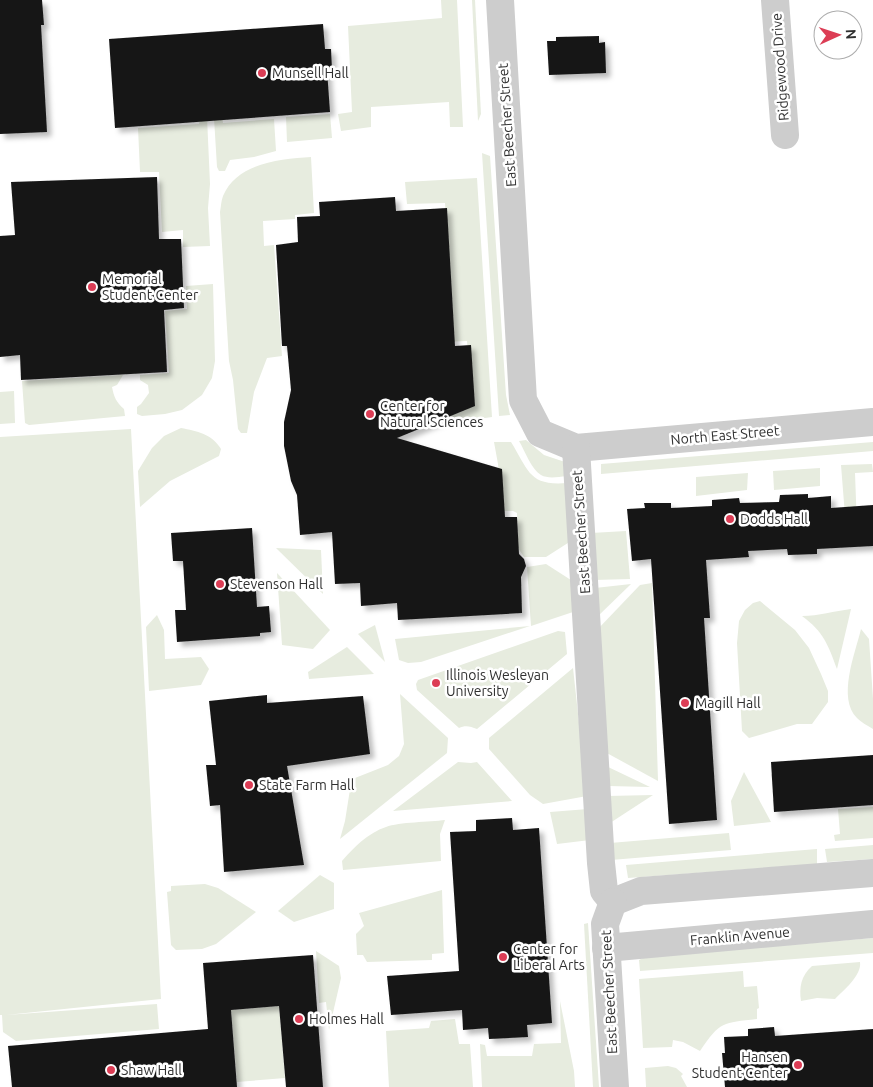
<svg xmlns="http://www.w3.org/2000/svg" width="873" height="1087" viewBox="0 0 873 1087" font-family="Ubuntu,sans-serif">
<defs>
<filter id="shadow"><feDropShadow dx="4.5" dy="4.5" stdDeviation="2.5" flood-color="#0004"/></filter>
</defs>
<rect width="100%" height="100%" fill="#fff"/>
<g fill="#e7ecdf">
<path d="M441 0H457L463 127H450L449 102 371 107V127L341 131 338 114 352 112 348 26 442 18Z"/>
<path d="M472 0H475L481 114 478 121Z"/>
<path d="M330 114 332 138 287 142 286 117Z"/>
<path d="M207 117 210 184 208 208 210 246 183 247V230L162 232 159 172H140L138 128 199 124 200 118Z"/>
<path d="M222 117 223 123 274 119 276 151 254 157 230 160 225 171H219L217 167 214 118Z"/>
<path d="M482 153 490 156 506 395 510 415 499 416Z"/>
<path d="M311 157 314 213 295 215V219L263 221 264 246 274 245 282 356 267 358 254 392 247 433H241L238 429 233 380 229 361 220 212C221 207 221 201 223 196 237 163 280 159 311 157Z"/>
<path d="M477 178 492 417 444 424 443 417 472 405 467 341 442 342 453 333 445 203 407 204 405 182Z"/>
<path d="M213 284 215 361 212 378 202 395 182 410 165 414 142 416 137 414V407L141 404 149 393 148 385 140 380V375L169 373 165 311 187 309 186 286Z"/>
<path d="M123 375 117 385 112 387C114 397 116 402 124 409L125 416 29 425 25 423 22 381Z"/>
<path d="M14 391 15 423 0 424V392Z"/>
<path d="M181 428C197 431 212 434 221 449L219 456 170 481 140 507 138 471 152 448 164 436Z"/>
<path d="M131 429 161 999 6 1015 157 1004 159 1029 16 1041 3 1032 2 1015H0V437Z"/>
<path d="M526 440 544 455 565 462 566 476C558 477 548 479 541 475 531 469 525 451 519 441Z"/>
<path d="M494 442H511C529 471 529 486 567 483L571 541 546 557H524L518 548 517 513 513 511H502L498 464Z"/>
<path d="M873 442V451L601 474V464Z"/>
<path d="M872 464 873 472 855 473 857 527 846 528 841 465Z"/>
<path d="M820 468V486L774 490 773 471Z"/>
<path d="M748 473 747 490 696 496V477Z"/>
<path d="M626 531 630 579 594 580 591 533Z"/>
<path d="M276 548 321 550 323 594Z"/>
<path d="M546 564 574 582 576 611 531 626 527 567Z"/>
<path d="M277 573 330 630 313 649 282 645Z"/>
<path d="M652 583 658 781 605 752 597 630 640 585Z"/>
<path d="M631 584 596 618 595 588Z"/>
<path d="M760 601 795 630 809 648 821 674 828 691V702L812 724H797L749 738 742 731 737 643 739 621 745 610 753 603Z"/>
<path d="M851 609 837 669C828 645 824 632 802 616 819 616 834 611 851 609Z"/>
<path d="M157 615 164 630 165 659 201 657 209 669 201 685 149 691 146 627Z"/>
<path d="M375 625 385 662 358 634Z"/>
<path d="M530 626 421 662 408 663 399 660 395 639Z"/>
<path d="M861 629 869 639 873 699V729C868 726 861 722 857 718 837 698 855 654 861 629Z"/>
<path d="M558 631 565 632 567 654 477 729C470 726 465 725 459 728L417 690 416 684 418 680Z"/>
<path d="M347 647 374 674 309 679 308 672Z"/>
<path d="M573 668 587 796 543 804 530 795 489 749V738Z"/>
<path d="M400 694 448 738 447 753 340 839 345 821 351 783 355 778 388 765 399 756 404 744Z"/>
<path d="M458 762 471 763 477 762 512 801 393 811Z"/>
<path d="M606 766 650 787 608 786Z"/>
<path d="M744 772 771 822 734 826 731 801Z"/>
<path d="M653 795 610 823 607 796Z"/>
<path d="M873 807V838L835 841 834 835 840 834 838 809Z"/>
<path d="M588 809 590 840 557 844 550 812Z"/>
<path d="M445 820 440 834 441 861 343 870 342 861C354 847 368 833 386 827 399 822 430 822 445 820Z"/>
<path d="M729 833 731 850 611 860 610 843Z"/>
<path d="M873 845V859L827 862 825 849Z"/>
<path d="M817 849V864L628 878 626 865Z"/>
<path d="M320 875 334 883V909L294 922 278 911Z"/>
<path d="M205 884 218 888 256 912 216 944 202 949 176 950 171 945 167 892 171 891V886Z"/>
<path d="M442 890 444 953 432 954V960L367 962 363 955H357L356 934 364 926 359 913Z"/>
<path d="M588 923 599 1087H593L584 924Z"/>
<path d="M873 938V953L640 971 639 960 645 957Z"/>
<path d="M316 951 339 966 341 978 329 1030 326 1002 319 1003Z"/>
<path d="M860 962C862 975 844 990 835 999L817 998 801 1001C799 987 801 976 812 966Z"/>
<path d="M743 971 744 987 757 986 759 1008 757 1009V1019C723 1023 720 1021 700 1051L683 1042 673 1040 672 1047 643 1048 639 979Z"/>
<path d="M560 1001 574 1071 575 1087H482L480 1044 485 1045 487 1056H532L534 1044 561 1043Z"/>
<path d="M279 1006 285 1078 237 1082 231 1010Z"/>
<path d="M455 1019 459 1044H470L473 1087H389L386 1031 429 1028 431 1021Z"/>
<path d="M668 1066 676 1068 683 1074 681 1076 687 1087H646L645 1068Z"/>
</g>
<g fill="#171717" filter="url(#shadow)">
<path d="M0 0H42L44 25H41L47 132 0 134Z"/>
<path d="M323 24 325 49H331L332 70H327L330 112 115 128 109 39Z"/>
<path d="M599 36V43L605 42 606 73 549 75 547 41H556V37Z"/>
<path d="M157 177 159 239H181L184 308 164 310 167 372 21 380 20 355 0 357V236L15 235 11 182Z"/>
<path d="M395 197 396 211 447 208 455 346 471 345 475 406 397 438 502 469 505 517H517L519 554 524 559 526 566 521 577 522 613 398 620 397 603 361 606 360 583 335 584 332 532 300 535 297 495 291 481 284 446V422L291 390 287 346H282L276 245 298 242 297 217 320 216 319 202Z"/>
<path d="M808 494V498L831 496V508L873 505V546L817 549V554L788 555 787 549 748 551 749 557 706 560 710 618H704L717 820 669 824 651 559 632 561 627 509 645 508 644 503H671V508L712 506V500L739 498 740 503 779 502 780 495Z"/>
<path d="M252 528 257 607 269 606 271 632 260 633V636L177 642 175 610H186L183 561H173L171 533Z"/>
<path d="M267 695V703L363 696 370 754 287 766 304 865 224 872 220 805 210 806 206 765H216L209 701Z"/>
<path d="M873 755V805L774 812 771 762Z"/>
<path d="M512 818 513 830 539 828 552 1023 527 1025 528 1037 489 1039 488 1028 463 1030 462 1010 391 1015 387 976 459 971 450 832 476 831V820Z"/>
<path d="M313 955 323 1087H286L279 1006 231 1010 237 1087H12L8 1046 208 1029 203 963Z"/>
<path d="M774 1027 775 1036 873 1029V1087H725L722 1053H725L724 1037 748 1036V1029Z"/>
</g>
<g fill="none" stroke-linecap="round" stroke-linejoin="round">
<g stroke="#cdcdcd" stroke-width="28">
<path d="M500 0 523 400 540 433 576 448 873 422"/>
<path d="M775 0 785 135"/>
<path d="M576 448 601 863 604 891 613 902"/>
<path d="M613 902 641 891 873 873"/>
<path d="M613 902 605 924 615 1087"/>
<path d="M606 948 873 924"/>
</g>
</g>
<g fill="#dc3d55" stroke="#fff" stroke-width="2">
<circle cx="262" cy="73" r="5"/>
<circle cx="92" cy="287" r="5"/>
<circle cx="370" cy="414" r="5"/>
<circle cx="730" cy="519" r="5"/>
<circle cx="220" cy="584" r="5"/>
<circle cx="436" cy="683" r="5"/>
<circle cx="685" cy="703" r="5"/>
<circle cx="249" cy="785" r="5"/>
<circle cx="503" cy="957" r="5"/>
<circle cx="299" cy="1019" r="5"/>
<circle cx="798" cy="1065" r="5"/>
<circle cx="111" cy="1070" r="5"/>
</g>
<g text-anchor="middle" stroke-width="5" stroke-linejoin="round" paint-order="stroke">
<g font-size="14" fill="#303030" stroke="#fff">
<text transform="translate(780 67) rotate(-94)" y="5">Ridgewood Drive</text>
<text transform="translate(507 125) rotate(-94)" y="5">East Beecher Street</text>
<text transform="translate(725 435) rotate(-5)" y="5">North East Street</text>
<text transform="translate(581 532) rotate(-94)" y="5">East Beecher Street</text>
<text transform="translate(740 936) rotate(-5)" y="5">Franklin Avenue</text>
<text transform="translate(609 992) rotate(-93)" y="5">East Beecher Street</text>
</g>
<g font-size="14" fill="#303030" stroke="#fff" text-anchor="start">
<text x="272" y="78">Munsell Hall</text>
<text x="102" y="284">Memorial<tspan x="102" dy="16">Student Center</tspan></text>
<text x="380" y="411">Center for<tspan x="380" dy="16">Natural Sciences</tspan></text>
<text x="740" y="524">Dodds Hall</text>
<text x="230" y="589">Stevenson Hall</text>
<text x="446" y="680">Illinois Wesleyan<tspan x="446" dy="16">University</tspan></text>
<text x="695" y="708">Magill Hall</text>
<text x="259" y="790">State Farm Hall</text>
<text x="513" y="954">Center for<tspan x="513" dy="16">Liberal Arts</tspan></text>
<text x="309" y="1024">Holmes Hall</text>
<text x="788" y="1062" text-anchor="end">Hansen<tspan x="788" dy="16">Student Center</tspan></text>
<text x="121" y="1075">Shaw Hall</text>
</g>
</g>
<g transform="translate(838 35) rotate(87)"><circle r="24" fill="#ffffff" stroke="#acacac"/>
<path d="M0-4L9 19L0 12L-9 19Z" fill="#dc3d55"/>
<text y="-8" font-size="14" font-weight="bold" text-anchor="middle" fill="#303030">N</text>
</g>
</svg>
